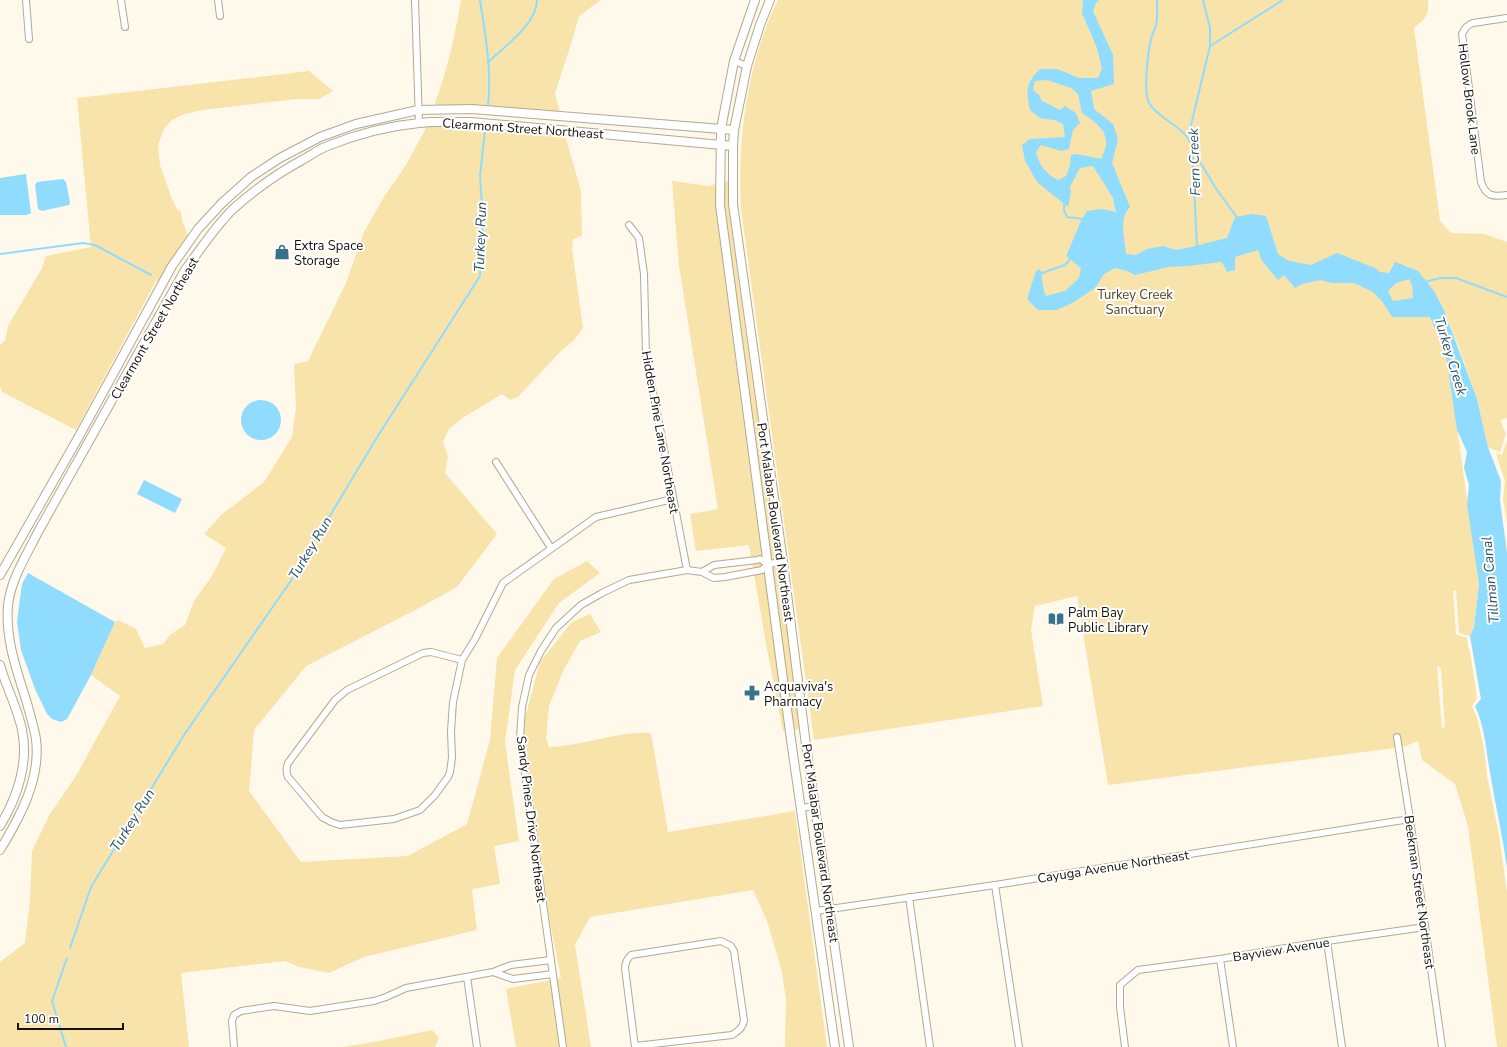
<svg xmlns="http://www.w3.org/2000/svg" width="1507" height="1047" viewBox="0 0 1507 1047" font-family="'Nunito Sans',sans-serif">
<rect width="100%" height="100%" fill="#fef9eb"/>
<g fill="#f8e3aa" fill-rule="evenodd">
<path d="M461 0H601L579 16 571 44 555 93 560 113 434 106C447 71 455 36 461 0Z"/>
<path d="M778 0H1428C1429 15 1426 19 1414 28L1440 221 1451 233 1484 234 1507 242V418L1500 420 1506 434 1500 452 1488 447 1477 399 1458 345 1444 310 1439 301 1479 584 1474 627 1470 636 1459 633 1456 590 1453 591 1456 633 1457 635 1467 638 1468 648 1470 651 1477 698 1472 706 1477 718 1484 748 1487 776 1499 835 1507 893V1047H1497L1468 826 1455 784 1422 760 1418 741 1403 747 1108 785 1077 596 1035 606 1031 630 1043 706 814 740 741 209C737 141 747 62 778 0ZM1437 666 1441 668 1445 726 1442 730Z"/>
<path d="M309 71 333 91 319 99H297L202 110 185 114 172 120 164 129 158 145 160 165 172 199 178 211H181L182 220 188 236 159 282 156 281 76 430 2 392 0 386V345L5 341 8 326 42 268 46 256 91 247 77 98Z"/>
<path d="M427 126H471L565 135 581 191 582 236 573 239 572 249 583 328 574 340 561 351 518 397 510 400 502 394 461 419 449 429 443 442 448 457 445 473 497 534 457 587 423 606 306 666 254 730 249 791 301 862 408 856 467 824 490 740 497 658 554 579 587 561 600 573 559 603 515 670 505 742 519 841 494 846 500 884 472 889 477 930 364 957 329 973 299 967 285 961 181 973 189 1047H0V962L25 943 30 901 32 851 50 814 76 776 120 696 91 675 115 622 118 620 136 629 145 648 163 644 171 634 185 625 194 601 212 576 226 548 204 534 221 515 264 482 292 437 296 408 294 364 308 361 346 283 364 232 384 197 406 165Z"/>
<path d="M672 181 708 186 716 184V205L726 286 786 731H783L767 649 749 545 696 551 690 514 718 509 679 266Z"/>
<path d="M729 181V204L739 285 779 562 800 729 794 730 724 205V182Z"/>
<path d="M1507 441V523L1503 499 1505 481 1496 454 1502 455Z"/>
<path d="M590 614 601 632 580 641 564 669 549 706 546 738 549 747C584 746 617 731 651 733L668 832 795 811 827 1047H785L786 999 781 968 767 921 753 890 590 917 575 945 591 1047H516L506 989 561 978 550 922 532 793 520 737 540 662 572 622Z"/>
<path d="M432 1030 439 1038 435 1047H343L379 1041Z"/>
</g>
<g fill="#90dcfe" fill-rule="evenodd">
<path d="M1083 0H1099L1096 3 1093 11 1113 55 1114 84 1091 91 1094 109 1113 124 1118 139 1112 163 1130 207C1118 218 1125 240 1126 254L1136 255 1147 249 1163 246 1176 250 1191 247 1227 238 1235 217 1252 214 1266 216 1278 254 1289 261 1311 265 1337 253 1375 268 1380 272 1389 273 1395 262 1418 271 1434 291 1444 310 1477 399 1488 447 1501 481 1500 500 1507 553V868C1503 838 1496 808 1491 778 1486 753 1486 730 1475 706L1481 699 1470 636 1474 627 1479 584 1467 504 1469 485 1464 468 1467 452 1457 430 1446 355 1430 317H1392L1382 301 1373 292 1354 283H1332L1320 280 1302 284 1295 288 1284 275 1278 280 1262 261 1258 250 1235 257V270L1227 272 1222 262 1188 266 1169 267 1135 275 1127 271 1115 268 1104 274 1095 288 1074 302 1057 310H1038L1027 299 1036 271 1040 269C1043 278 1042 287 1046 296L1065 291 1079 278 1081 268 1066 256C1074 240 1077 226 1087 211L1102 209 1116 212 1113 198 1093 166 1080 168 1070 187 1071 192 1068 207 1037 182 1025 161 1022 145 1030 139 1065 137 1063 124 1054 120 1040 118 1030 110C1026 90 1025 84 1040 69H1057L1079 78H1098L1102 69 1097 48 1082 13ZM1047 80 1071 88 1078 94 1082 113C1091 119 1105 128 1106 140 1107 146 1104 153 1101 159L1077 154 1071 155 1070 166 1066 176 1058 180C1046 174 1039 165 1036 152L1041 145 1061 151 1069 149 1073 130 1080 123 1076 113 1065 106 1060 110 1042 101 1039 95 1033 90 1035 81ZM1409 279 1412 285 1413 298 1393 301 1388 291 1396 283Z"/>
<path d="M26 174 31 213 26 215H0V178Z"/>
<path d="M63 179 66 182 70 202 69 205 42 211 38 209 35 185 37 182Z"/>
<circle cx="261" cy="420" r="20"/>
<path d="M144 480 182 499 175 513 137 494Z"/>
<path d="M28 573 115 622 91 675 67 719 61 722 52 719 47 714 35 689 21 650 17 622 19 606 22 584Z"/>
</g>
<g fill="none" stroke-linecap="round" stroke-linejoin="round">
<g stroke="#90dcfe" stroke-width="2">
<path d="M480 0C485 31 492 73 488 104"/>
<path d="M1157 0C1157 8 1158 17 1156 25 1155 30 1152 34 1151 39 1148 52 1143 92 1149 103 1160 121 1185 126 1192 146"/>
<path d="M1203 0 1210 28V46"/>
<path d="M488 62C504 47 537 24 537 0"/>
<path d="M1193 150 1215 187 1238 219"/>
<path d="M1064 203V210L1067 217 1083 219"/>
<path d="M1197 248 1191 125 1210 46 1283 0"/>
<path d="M0 254 83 243 95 245 151 275"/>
<path d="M1041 275 1042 273 1065 265 1071 258"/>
<path d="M1424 282 1440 278H1456L1507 297"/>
<path d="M70 948 91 887 184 735 290 582 376 439 480 276 483 223 480 175 485 130"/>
<path d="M66 1047 52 1001 67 958"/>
</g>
<defs>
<g id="street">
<path d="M26 0 29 39"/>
<path d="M121 0 125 27"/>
<path d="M218 0 220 16"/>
<path d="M415 0 419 123"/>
<path d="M1507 18 1473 23C1467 25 1465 28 1462 34L1481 182C1486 196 1492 197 1507 195"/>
<path d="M734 61 747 66"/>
<path d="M629 225 639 238 644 274 646 355 687 570"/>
<path d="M496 462 551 548"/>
<path d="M702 572 714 578 725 577 762 570 768 564"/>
<path d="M462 660 453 702 451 731 452 758 450 772 448 777 435 795 420 810 394 819 340 825 331 822 322 817 288 777C286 772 286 768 288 763L335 700 347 690 423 653 431 652 462 660 475 639 503 583 596 517 673 499"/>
<path d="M1397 737 1410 819 1442 1047"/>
<path d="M801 808 815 806"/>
<path d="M995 885 1019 1047"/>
<path d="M909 897 930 1047"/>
<path d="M816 911 995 885 1410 819"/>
<path d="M1327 941 1342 1047"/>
<path d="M1220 959 1233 1047"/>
<path d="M493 972 513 979 553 974"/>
<path d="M467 977 477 1047"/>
<path d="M234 1047 232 1021 234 1015 241 1011 274 1006 310 1011 374 1001 386 997 406 988 493 972 511 965 551 960"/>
<path d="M563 1047 520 738 522 707 529 675 541 651 556 628 581 605 602 593 629 580 687 570 702 572 714 565 757 560 760 559 768 564 783 562"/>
<path d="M635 1047 625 968C625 962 627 959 631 955L721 941 731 946 734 951 744 1020C743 1028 738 1031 732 1035L635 1046"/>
<path d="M1125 1047 1120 1007V985L1138 970 1220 959 1327 941 1425 927"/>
</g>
<g id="secondary">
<path d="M755 0 734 61 721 129 720 205 792 747 835 1047"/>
<path d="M770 0 760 25 747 66 734 130 733 146V204L783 562 806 745 849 1047"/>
<path d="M0 575 78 438 172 266 198 229 222 203 251 177 280 158 320 137 356 124 418 110 472 109 734 130"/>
<path d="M0 665C6 687 18 709 22 730 29 763 17 798 0 826"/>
<path d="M0 850C20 817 41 779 36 739 34 727 30 715 27 703 17 671 5 639 8 605 11 579 26 556 38 532L185 270C200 250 214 228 232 210 254 190 278 173 304 159 311 155 318 150 325 147 354 135 388 126 419 123 437 121 454 122 471 122L733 146"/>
</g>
</defs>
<use href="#street" stroke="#b1a993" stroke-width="8"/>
<use href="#secondary" stroke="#b1a993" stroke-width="10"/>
<use href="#street" stroke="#fff" stroke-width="6"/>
<use href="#secondary" stroke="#fff" stroke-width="8"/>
</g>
<defs>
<symbol id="shop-bare" viewBox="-9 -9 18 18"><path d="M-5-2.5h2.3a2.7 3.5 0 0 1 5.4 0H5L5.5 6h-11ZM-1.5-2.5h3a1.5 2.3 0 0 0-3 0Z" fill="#37718a" stroke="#fff" stroke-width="2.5" paint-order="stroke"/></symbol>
<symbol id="library-bare" viewBox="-9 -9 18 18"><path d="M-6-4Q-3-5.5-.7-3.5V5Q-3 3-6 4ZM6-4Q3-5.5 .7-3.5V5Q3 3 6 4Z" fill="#37718a" stroke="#fff" stroke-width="2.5" paint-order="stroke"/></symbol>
<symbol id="pharmacy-bare" viewBox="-9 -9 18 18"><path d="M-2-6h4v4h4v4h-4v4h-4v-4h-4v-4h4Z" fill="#37718a" stroke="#fff" stroke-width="2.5" paint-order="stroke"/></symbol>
</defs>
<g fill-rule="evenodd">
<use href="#shop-bare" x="271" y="241" width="22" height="22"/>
<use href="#library-bare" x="1045" y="608" width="22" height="22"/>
<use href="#pharmacy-bare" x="741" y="682" width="22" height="22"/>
</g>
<g text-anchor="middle" stroke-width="4" stroke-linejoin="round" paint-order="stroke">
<g font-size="13" fill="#141109" stroke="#fff">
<text transform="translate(1470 99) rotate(83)" y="5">Hollow Brook Lane</text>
<text transform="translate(523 128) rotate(4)" y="5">Clearmont Street Northeast</text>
<text transform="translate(154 328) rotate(-60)" y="5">Clearmont Street Northeast</text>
<text transform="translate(661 432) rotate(80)" y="5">Hidden Pine Lane Northeast</text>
<text transform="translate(776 522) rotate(82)" y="5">Port Malabar Boulevard Northeast</text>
<text transform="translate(532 819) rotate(83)" y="5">Sandy Pines Drive Northeast</text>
<text transform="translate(821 843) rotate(82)" y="5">Port Malabar Boulevard Northeast</text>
<text transform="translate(1113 866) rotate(-9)" y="5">Cayuga Avenue Northeast</text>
<text transform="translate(1420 892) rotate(82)" y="5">Beekman Street Northeast</text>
<text transform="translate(1281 949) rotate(-9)" y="5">Bayview Avenue</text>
</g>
<g font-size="13" fill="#141109" stroke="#fff" text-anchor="start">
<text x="294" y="250">Extra Space<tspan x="294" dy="15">Storage</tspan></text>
<text x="1068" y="617">Palm Bay<tspan x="1068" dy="15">Public Library</tspan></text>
<text x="764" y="691">Acquaviva's<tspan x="764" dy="15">Pharmacy</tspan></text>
</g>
<g font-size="13" fill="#50431e" stroke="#fff">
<text x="1135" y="299">Turkey Creek<tspan x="1135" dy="15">Sanctuary</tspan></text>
</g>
<g font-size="14" font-style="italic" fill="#285365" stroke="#fff">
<text transform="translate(1194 162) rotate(-92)" y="5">Fern Creek</text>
<text transform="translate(480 237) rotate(-88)" y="5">Turkey Run</text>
<text transform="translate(1451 356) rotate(73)" y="5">Turkey Creek</text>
<text transform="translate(310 548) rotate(-59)" y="5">Turkey Run</text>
<text transform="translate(1490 580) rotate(-95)" y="5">Tillman Canal</text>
<text transform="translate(132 820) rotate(-58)" y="5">Turkey Run</text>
</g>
</g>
<path d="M18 1023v6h105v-6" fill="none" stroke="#141109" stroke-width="2"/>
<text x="24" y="1023" font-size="12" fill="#141109" stroke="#ffffff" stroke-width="3" paint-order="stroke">100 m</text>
</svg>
